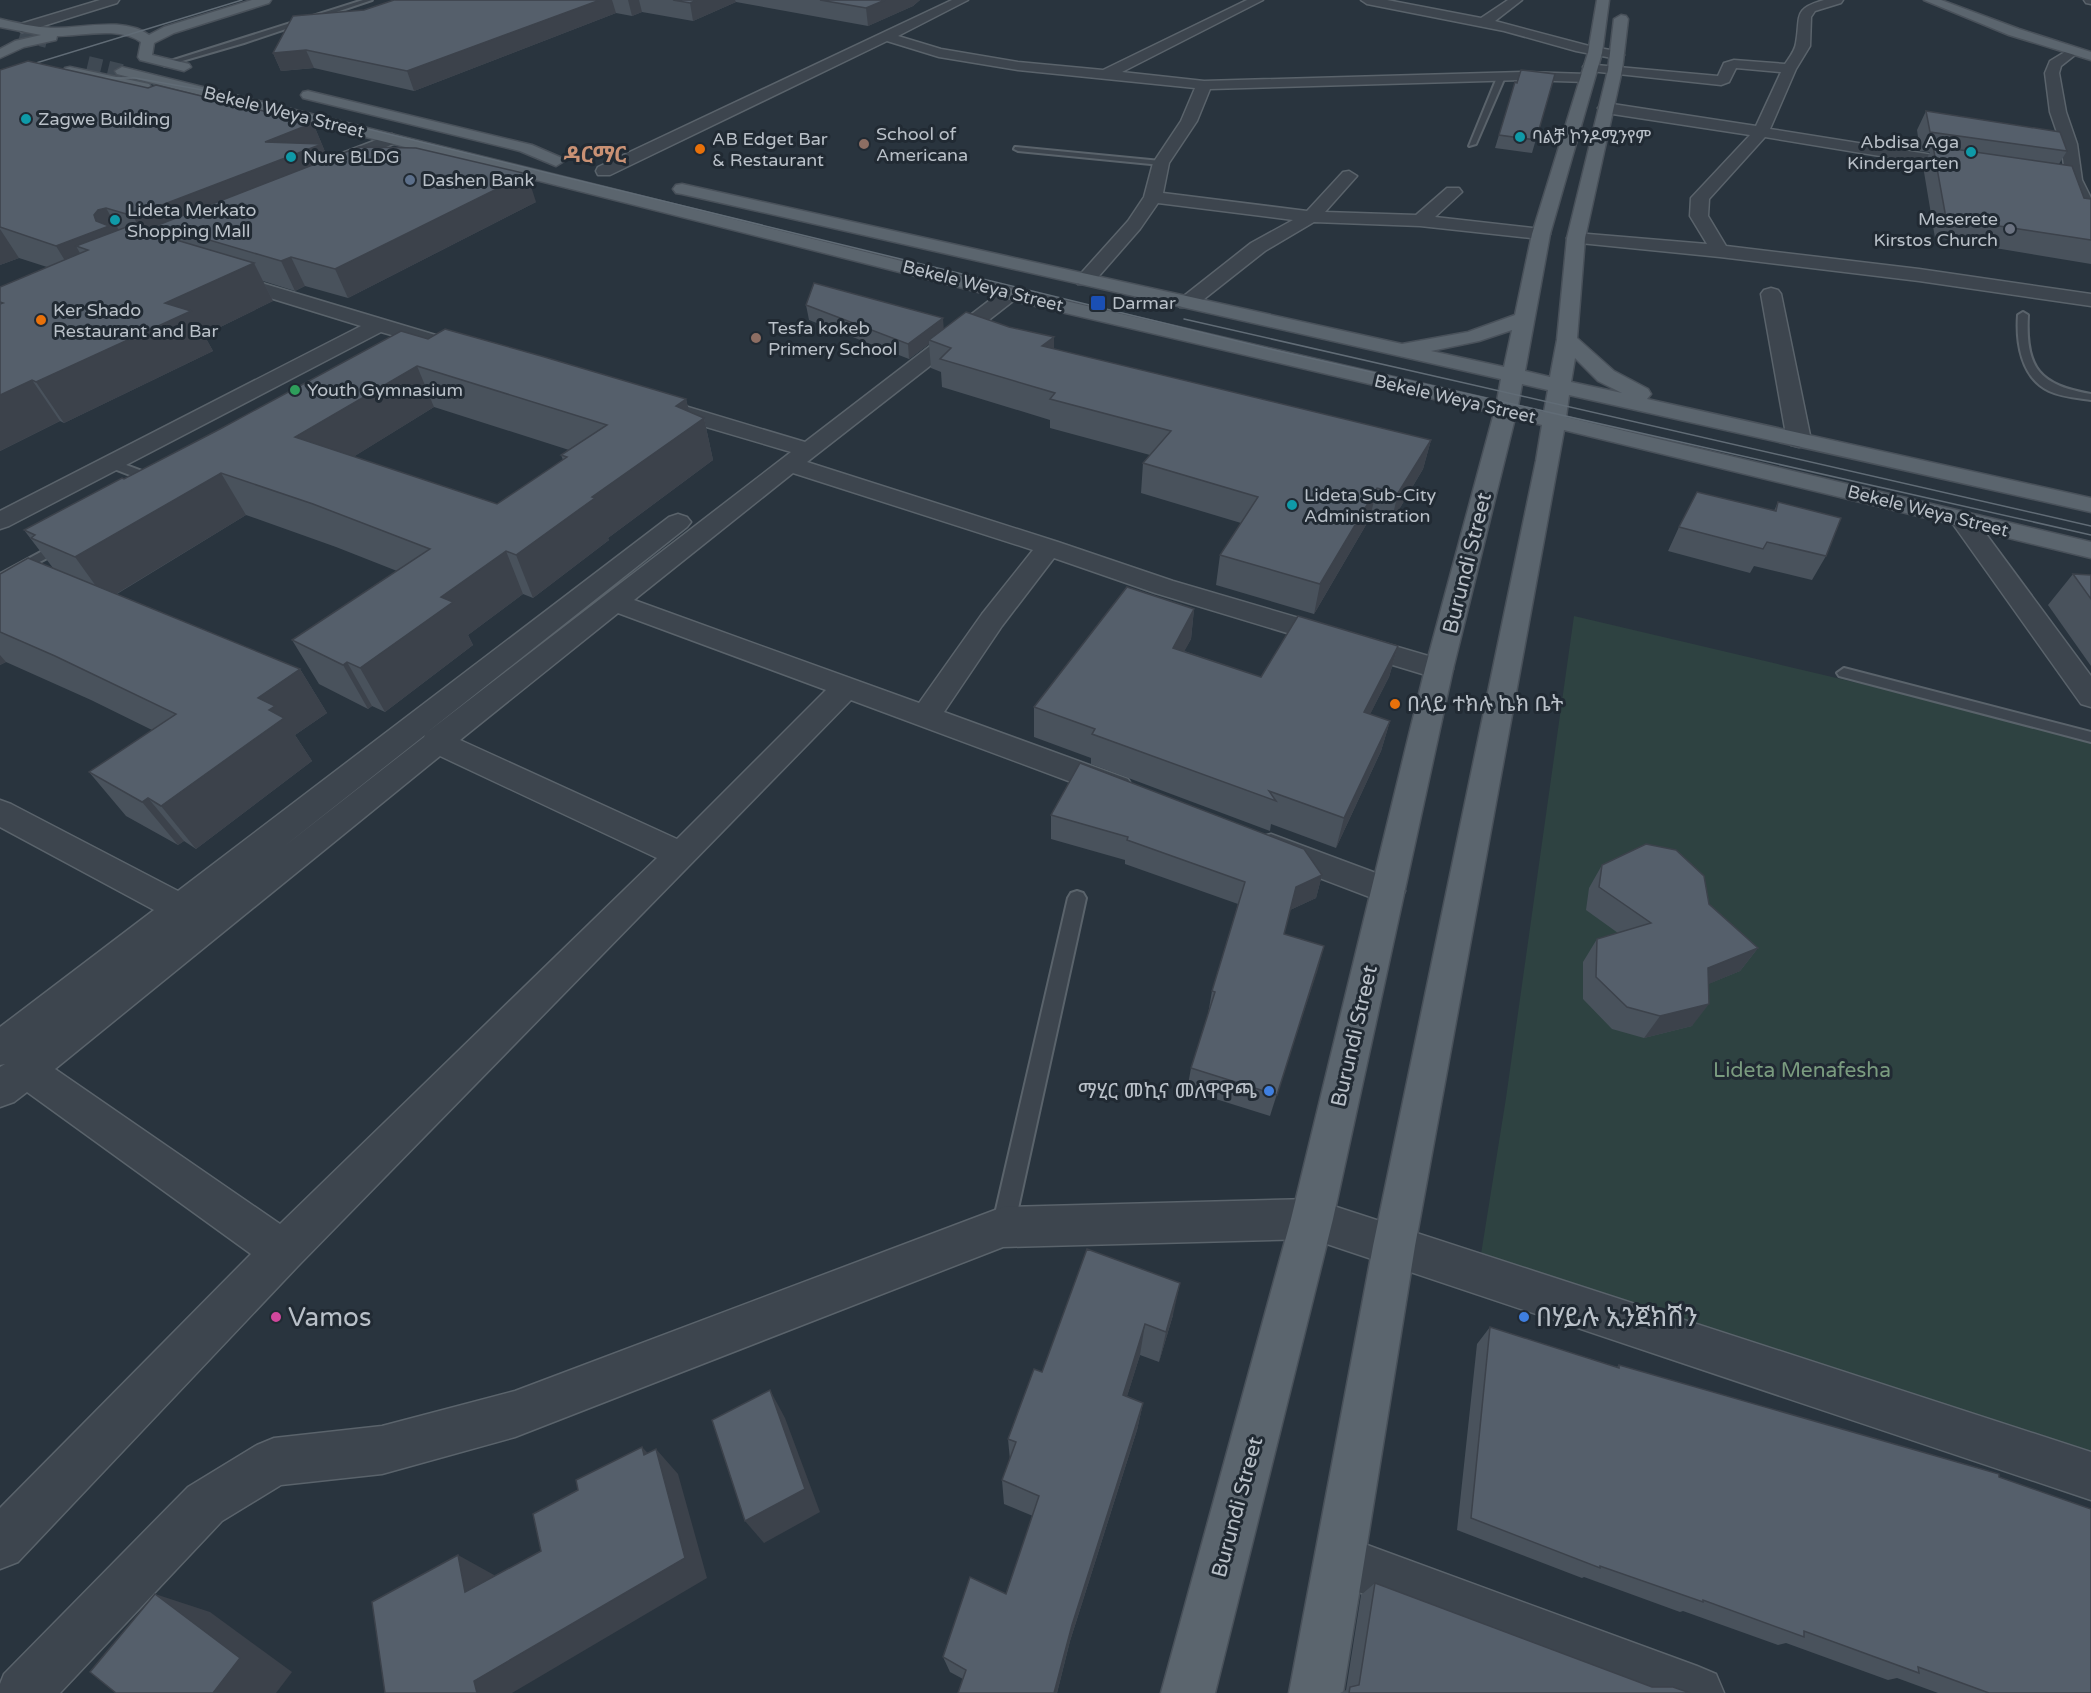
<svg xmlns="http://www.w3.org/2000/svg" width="2091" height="1693" viewBox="0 0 2091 1693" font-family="'Varela Round','Noto Sans Ethiopic',sans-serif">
<rect width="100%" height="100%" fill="#29343e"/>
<path fill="#2e4241" d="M1574 616 2091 738V1476L1478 1273 1506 1098Z"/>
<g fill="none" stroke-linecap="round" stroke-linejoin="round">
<g stroke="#3f4953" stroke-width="14" stroke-dasharray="14 7" stroke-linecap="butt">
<path d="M20 34 47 41"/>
<path d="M88 63 122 71"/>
</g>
<defs>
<g id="service">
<path d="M363 0H372L244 43 165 66 161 64Z"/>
<path d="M1498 75 1505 77 1476 144 1469 146Z"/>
<path d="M1015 147 1161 161 1165 163 1161 165 1018 151 1014 149Z"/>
<path d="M2023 312 2028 315C2025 369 2040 385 2091 394V400C2077 398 2062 397 2049 391 2021 378 2016 342 2018 315Z"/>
<path d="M113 460 161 478 163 481 157 485 153 484 109 467V461Z"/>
<path d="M61 541 66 542 67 545 66 548 0 583V574Z"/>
<path d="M1844 668 2091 732V742L1839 676 1837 673Z"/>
<path d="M1077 891 1083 893 1086 898 1014 1227 1010 1234 1003 1237 996 1234 992 1227 1068 898 1071 893Z"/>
</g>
<g id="minor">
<path d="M100 0H119L117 3 27 31 22 32 15 28 17 25Z"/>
<path d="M952 0H968L898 36 941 49 1018 62 1103 70 1247 0H1263L1122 72 1204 81 1522 72 1587 74 1594 78 1587 82 1522 80 1210 89 1197 121 1169 163 1163 193 1307 211 1343 172 1349 171 1357 176 1325 212 1416 215 1447 188H1459L1462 192 1435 217 1541 229 1547 230 1550 234 1547 238 1541 239 1420 226 1314 222 1265 251 1194 307H1180L1177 303 1180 299 1251 243 1293 220 1158 203 1140 229 1092 284H1078L1075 280 1128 221 1144 197 1153 163 1181 121 1195 88 1018 70 939 57 887 41 610 175H598L596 171 598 167Z"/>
<path d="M1361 0H1387L1481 18 1508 0H1522L1495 21 1593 47 1622 52 1624 55 1617 59 1576 51 1504 31 1367 4Z"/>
<path d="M1824 0H1843L1841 3 1815 11 1811 17 1810 46 1796 69 1770 129 1971 161 1979 166 1971 171 1765 137 1709 199 1708 216 1726 246 1919 269 2091 294V306L1919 281 1720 257 1570 242 1567 238 1570 234 1576 233 1707 244 1690 216 1691 198 1750 135 1606 113 1598 108 1606 103 1756 126 1781 72 1736 68 1729 82 1721 85 1590 71 1585 70 1583 67 1585 64 1718 76 1724 63 1734 60 1785 64C1789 58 1795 51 1796 43 1801 16 1792 9 1824 0Z"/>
<path d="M2084 0H2091V4L2086 3Z"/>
<path d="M2073 47 2080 51 2061 66 2059 73 2066 112 2077 144 2082 180 2091 198V222L2085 221 2082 217 2066 180 2061 144 2050 112 2045 73 2050 61Z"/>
<path d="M225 272 479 348 483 352 479 356 472 358 381 332 9 526 0 529V511L361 326 218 282 215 278 218 274Z"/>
<path d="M1010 288 1017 290 1020 294 1017 298 807 462 1058 542 1173 581 1449 662 1453 669 1449 676 1439 678 1429 676 1155 593 1054 558 1002 626 944 712 1128 779 1133 787 1128 795 1117 798 1106 795 851 700 298 1266 18 1562 0 1569V1508L251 1254 27 1092 14 1102 0 1107V1067L5 1064 0 1065V1027L154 910 0 827V800L11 804 178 891 669 517 678 514 687 517 691 522 687 527 425 734 791 452 652 411 649 406 652 401 660 399 668 401 805 442 1003 290ZM793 473 1033 550 982 614 919 703 634 600ZM618 613 826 690 677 839 460 740ZM425 735 424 737 282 848ZM440 756 657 858 280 1224 55 1069Z"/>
<path d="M1771 288 1778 290 1781 294 1811 440 1807 445 1799 447 1791 445 1787 440 1761 294 1764 290Z"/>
<path d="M1963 512 1972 515 2091 676V707L2081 704 1950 520 1954 515Z"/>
<path d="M1271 834 1400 882 1405 891 1400 900 1388 904 1259 855 1255 846 1259 837Z"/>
<path d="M1312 1199 2091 1452V1500L1312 1239 1003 1247 515 1437 382 1474 281 1485 222 1521 60 1693H0V1684L4 1674 188 1487 257 1445 274 1438 382 1426 515 1391 1003 1207Z"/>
<path d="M1340 1535 1697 1666 1716 1674 1724 1693H1626L1340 1585 1322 1578 1315 1560 1322 1542Z"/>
</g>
<path id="tertiary" d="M392 134 400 139 398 142 336 168 330 169 322 164 324 160Z"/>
<g id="primary">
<path d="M252 0H271L269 3 174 33 154 43 152 55 189 64 191 67 184 71 140 60 138 57 141 42C119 26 82 36 57 36L56 40 24 47 0 58V49L15 41 41 35 0 27V19C17 23 34 27 51 28 81 29 123 16 149 35L164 27Z"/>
<path d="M1597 0H1609L1602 53 1550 234 1525 371 1550 377 1557 340 1567 238 1608 70 1614 19 1621 15 1626 16 1628 19 1622 70 1585 238 1577 338 1614 371 1648 389 1651 394 1647 399 2091 498V512L1569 395 1566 417 2091 542V558L1564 430 1415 1246 1343 1693H1289L1373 1246 1536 461 1542 425 1515 418 1453 669 1333 1219 1215 1693H1161L1291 1219 1425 669 1494 413 1010 300 117 74 115 71 122 67 1010 288 1497 401 1501 379 682 194 676 193 673 189 676 185 682 184 1402 344 1468 332 1515 315 1532 234 1588 53ZM1512 330 1504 367 1431 351 1479 341ZM1575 358 1598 381 1622 393 1571 382ZM1522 384 1548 390 1544 412 1518 406Z"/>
<path d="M1924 0H1941L2019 29 2091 52V60L2009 35Z"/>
<path d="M70 67 149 84 151 87 144 91 65 74 63 71 65 68Z"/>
<path d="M308 91 532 145 562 158 564 161 556 166 520 151 303 98 301 95 303 92Z"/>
</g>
</defs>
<use href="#service" stroke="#5a636b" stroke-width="4"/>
<use href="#minor" stroke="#5a636b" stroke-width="3"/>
<use href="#tertiary" stroke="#5a636b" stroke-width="3"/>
<use href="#primary" stroke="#49515a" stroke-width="3"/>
<use href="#service" fill="#3d454e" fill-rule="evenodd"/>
<use href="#minor" fill="#3d454e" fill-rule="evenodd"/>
<use href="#tertiary" fill="#3d454e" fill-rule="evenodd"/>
<use href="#primary" fill="#5b656e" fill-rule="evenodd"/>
<g stroke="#616c76" stroke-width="1.5">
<path d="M0 74 242 0"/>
<path d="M83 78H135L220 93 1274 350 2091 535"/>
<path d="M1184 319 2091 526"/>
</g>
</g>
<g fill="#49525c" fill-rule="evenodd">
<path d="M394 0H920L913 6 868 26 736 2 693 21 642 12 632 16 616 13 414 91 314 68 281 71 273 53 364 10Z"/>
<path d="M0 70 148 88 313 123 328 159 536 202 348 298 305 286 295 291 263 281 273 301 204 335 213 351 64 423 60 421 0 451V287L47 267 19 258 0 265Z"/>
<path d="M1555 74 1532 153 1495 148 1499 135 1517 83Z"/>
<path d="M1926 111 2067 151 2059 164 2084 198 2091 199V264L1935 238 1923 166 1930 152 1920 151 1917 130Z"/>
<path d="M806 305 944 329 1009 327 1054 337V349L1431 440 1423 469 1391 523 1370 518 1314 614 1216 585 1220 555 1241 523 1141 493 1143 463 1150 455 1050 428V420L942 387 941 372 931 368 929 344 909 359 809 320Z"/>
<path d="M428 339 686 399 689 412 704 418 713 460 608 538 609 540 533 598 523 594 468 635 473 645 385 712 372 706 368 709 319 684 292 640 397 571 336 547 246 515 117 594 300 669 327 713 295 735 312 761 196 849 184 841 178 845 126 816 89 772 152 730 91 700 6 662 0 665V574L53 568 24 530 124 479ZM434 407 569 450 561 455 563 460 497 504 353 457Z"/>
<path d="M1778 502 1826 556 1812 580 1754 566 1750 573 1668 551 1679 527 1774 511Z"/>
<path d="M2073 574 2091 575V666L2048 605Z"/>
<path d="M1194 609 1191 639 1184 651 1261 677 1398 646 1389 677 1370 714 1390 721 1381 751 1336 848 1271 824 1270 831 1091 764V758L1034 737V707Z"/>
<path d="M1051 815 1322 875 1316 898 1290 910 1284 934 1324 946 1270 1116 1187 1090 1191 1068 1208 1014 1212 991 1238 904 1125 864V860L1051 839Z"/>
<path d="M1602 865 1709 904 1758 948 1740 971 1708 984 1692 1026 1644 1038 1612 1029 1583 999V962L1597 939 1618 933 1586 910 1589 888Z"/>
<path d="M1087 1249 1173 1315 1159 1362 1140 1355 1127 1396 1143 1403 1137 1430 1070 1641 1057 1693H958L963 1679 950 1672 943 1657 1006 1594 1033 1516 1004 1504 1002 1480 1010 1460 1008 1439 1042 1372Z"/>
<path d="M1490 1327 1617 1367 1619 1365 1999 1477 2091 1693H1938L1897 1678 1888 1680 1786 1643 1778 1645 1683 1611 1680 1612 1584 1577 1582 1578 1457 1530 1477 1344Z"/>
<path d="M1375 1583 1652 1687 1690 1693H1340L1346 1690 1361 1595Z"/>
</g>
<g fill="#3c424b">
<path d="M600 0H612L616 13 414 91 407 71Z"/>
<path d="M628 0H639L642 12 632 16Z"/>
<path d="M697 0H735L736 2 693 21 690 3Z"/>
<path d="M885 0H920L913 6 868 26 866 8Z"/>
<path d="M306 50 314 68 281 71 273 53Z"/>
<path d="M313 123 334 173 158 225 166 240 150 247 133 216 265 142Z"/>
<path d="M527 174 536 202 348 298 335 269Z"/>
<path d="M106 208 124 239 88 250 76 246 90 271 75 277 56 246 96 221 94 215 98 210Z"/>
<path d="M0 229 19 258 0 265Z"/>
<path d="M291 257 305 286 295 291 281 261Z"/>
<path d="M254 263 273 301 204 335 213 351 64 423 36 382 165 303Z"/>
<path d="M943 318 944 332 929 340V344L909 359 908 344Z"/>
<path d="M1054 337V365L1042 346Z"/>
<path d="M417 366 434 407 316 480 295 437Z"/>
<path d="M32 380 60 421 0 451V395Z"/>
<path d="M686 399 693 426 704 418 713 460 608 538 609 540 533 598 516 555 592 497 676 406Z"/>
<path d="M1431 440 1423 469 1391 523 1398 493Z"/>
<path d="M221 473 246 515 106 600 75 557Z"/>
<path d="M1377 488 1370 518 1314 614 1320 584Z"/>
<path d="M506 551 523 594 468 635 473 645 385 712 360 668 441 597Z"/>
<path d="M1194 609 1191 639 1170 678 1173 648Z"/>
<path d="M1398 646 1389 677 1356 742 1364 712Z"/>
<path d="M0 655 6 662 0 665Z"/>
<path d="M347 662 372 706 368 709 343 665Z"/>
<path d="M300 669 327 713 295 735 312 761 196 849 161 806 258 698Z"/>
<path d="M1390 721 1381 751 1336 848 1344 818Z"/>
<path d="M148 798 184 841 178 845 142 802Z"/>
<path d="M1322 875 1316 898 1290 910 1296 887Z"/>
<path d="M1324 946 1318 969 1270 1116 1277 1095Z"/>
<path d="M1758 948 1740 971 1692 991 1708 968Z"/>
<path d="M1709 1004 1692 1026 1644 1038 1660 1016Z"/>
<path d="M1180 1283 1173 1315 1159 1362 1166 1332Z"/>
<path d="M1145 1324 1140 1355 1119 1422 1123 1395Z"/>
<path d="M770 1390 785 1418 820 1512 764 1543 745 1521Z"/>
<path d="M1143 1403 1137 1430 1070 1641 1057 1693H1054L1072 1625Z"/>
<path d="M642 1447 661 1467 656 1449 678 1474 707 1578 512 1693H477L474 1681 644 1455Z"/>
<path d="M458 1555 494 1575 501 1609 465 1592Z"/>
<path d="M155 1594 210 1612 292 1672 276 1693H213Z"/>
</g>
<g fill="#555f6b" stroke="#3c424b" stroke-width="1.5" fill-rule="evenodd">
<path d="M394 0H600L407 71 306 50 273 53 293 16 364 10Z"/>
<path d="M673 0H697L690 3Z"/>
<path d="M820 0H885L866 8Z"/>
<path d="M28 61 148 88 156 85 313 123 265 142 322 144 133 216 106 208 98 210 94 215 96 221 109 226 56 246 0 227V70Z"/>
<path d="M1521 70 1555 74 1536 140 1499 135 1515 82 1517 83Z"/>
<path d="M1926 111 2060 132 2067 151 1930 132Z"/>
<path d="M1933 146 2072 166 2084 198 2091 199V240L1946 218Z"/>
<path d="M359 147 416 148 527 174 335 269 291 257 281 261 158 225Z"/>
<path d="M129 226 254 263 165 303 191 311 36 382 32 380 0 395V304L3 303 0 302V287L88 250 76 246Z"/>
<path d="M814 283 943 318 908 344 806 305Z"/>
<path d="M966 312 1009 327 1054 337 1042 346 1431 440 1398 493 1377 488 1320 584 1220 555 1258 497 1143 463 1171 431 1050 399 1055 393 940 359 951 348 929 340Z"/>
<path d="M445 329 541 356 686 399 676 406 704 418 592 497 595 498 516 555 506 551 441 597 453 602 360 668 347 662 343 665 292 640 430 549 313 504 221 473 75 557 31 538 35 535 24 530 122 478 124 479 220 429 401 331 428 339ZM417 366 607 425 561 455 567 457 497 504 295 437Z"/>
<path d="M1697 492 1776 511 1778 502 1841 518 1826 556 1767 542 1763 549 1679 527Z"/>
<path d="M28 558 300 669 258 698 275 706 269 710 284 718 161 806 148 798 142 802 89 772 176 714 55 656 0 632V574Z"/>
<path d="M2073 574 2091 575V599Z"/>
<path d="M1127 587 1194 609 1173 648 1261 677 1298 616 1398 646 1364 712 1390 721 1344 818 1269 791 1276 801 1092 734 1095 729 1034 707Z"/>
<path d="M1080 763 1304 849 1322 875 1296 887 1284 934 1324 946 1277 1095 1191 1068 1215 992 1212 991 1245 882 1127 840 1128 837 1051 815Z"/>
<path d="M1646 844 1676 850 1704 876 1709 904 1758 948 1708 968 1709 1004 1660 1016 1627 1007 1596 977 1597 939 1651 923 1599 887 1602 865Z"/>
<path d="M1087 1249 1180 1283 1166 1332 1145 1324 1123 1395 1143 1403 1072 1625 1054 1693H958L966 1670 943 1657 970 1577 1006 1594 1039 1496 1002 1480 1016 1442 1008 1439 1034 1369 1042 1372Z"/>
<path d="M1490 1327 1619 1368V1365L1999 1474V1477L2091 1509V1693H1989L1918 1667 1919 1673 1804 1631V1637L1703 1600V1602L1600 1566V1568L1471 1518Z"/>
<path d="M770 1390 805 1489 745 1521 712 1420Z"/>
<path d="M642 1447 644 1455 656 1449 685 1558 474 1681 477 1693H385L372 1602 458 1555 465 1592 541 1551 533 1514 578 1490 576 1480Z"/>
<path d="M1375 1583 1652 1687H1673L1690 1693H1349L1350 1687 1359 1685Z"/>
<path d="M155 1594 240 1658 213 1693H116L90 1672Z"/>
</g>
<g fill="#0f9aa8" stroke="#212a33" stroke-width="2">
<circle cx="26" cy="119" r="6"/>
<circle cx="1520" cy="137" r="6"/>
<circle cx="1971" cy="152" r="6"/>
<circle cx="291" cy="157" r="6"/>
<circle cx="115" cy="220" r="6"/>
<circle cx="1292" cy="505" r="6"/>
</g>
<g fill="#8d6e63" stroke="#212a33" stroke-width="2">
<circle cx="864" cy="144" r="6"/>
<circle cx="756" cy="338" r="6"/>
</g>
<g fill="#e8710a" stroke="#212a33" stroke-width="2">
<circle cx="700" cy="149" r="6"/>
<circle cx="41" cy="320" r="6"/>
<circle cx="1395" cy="704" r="6"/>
</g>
<circle fill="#5c6f8a" stroke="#212a33" stroke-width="2" cx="410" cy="180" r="6"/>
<circle fill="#6b7280" stroke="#212a33" stroke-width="2" cx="2010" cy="229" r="6"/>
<rect fill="#1a4fb4" stroke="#212a33" stroke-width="2" x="1090" y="295" width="16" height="16" rx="3"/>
<circle fill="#2e9e5b" stroke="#212a33" stroke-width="2" cx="295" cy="390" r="6"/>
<g fill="#3f7fe0" stroke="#212a33" stroke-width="2">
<circle cx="1269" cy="1091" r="6"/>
<circle cx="1524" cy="1317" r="6"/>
</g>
<circle fill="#d1479c" stroke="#212a33" stroke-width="2" cx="276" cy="1317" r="6"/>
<g text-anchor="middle" stroke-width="6" stroke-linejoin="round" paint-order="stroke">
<g font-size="18" fill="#b9c0c8" stroke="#212a33">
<text transform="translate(284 112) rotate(14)" y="6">Bekele Weya Street</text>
<text transform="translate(983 286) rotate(14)" y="6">Bekele Weya Street</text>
<text transform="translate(1455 399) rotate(13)" y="6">Bekele Weya Street</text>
<text transform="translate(1928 511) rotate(14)" y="6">Bekele Weya Street</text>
</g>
<g font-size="18" fill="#b9c0c8" stroke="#212a33" text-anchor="start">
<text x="38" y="125">Zagwe Building</text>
<text x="876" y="140">School of<tspan x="876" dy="21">Americana</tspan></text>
<text x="1532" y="143">ባልቻ ኮንዶሚንየም</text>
<text x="712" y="145">AB Edget Bar<tspan x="712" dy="21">&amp; Restaurant</tspan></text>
<text x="1959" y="148" text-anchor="end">Abdisa Aga<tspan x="1959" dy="21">Kindergarten</tspan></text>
<text x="303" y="163">Nure BLDG</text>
<text x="422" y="186">Dashen Bank</text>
<text x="127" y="216">Lideta Merkato<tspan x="127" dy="21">Shopping Mall</tspan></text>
<text x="1998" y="225" text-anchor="end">Meserete<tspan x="1998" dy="21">Kirstos Church</tspan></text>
<text x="1112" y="309">Darmar</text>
<text x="53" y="316">Ker Shado<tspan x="53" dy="21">Restaurant and Bar</tspan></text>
<text x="768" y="334">Tesfa kokeb<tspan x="768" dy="21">Primery School</tspan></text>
<text x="307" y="396">Youth Gymnasium</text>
<text x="1304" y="501">Lideta Sub-City<tspan x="1304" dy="21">Administration</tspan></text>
</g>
<g font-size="21" fill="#b9c0c8" stroke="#212a33">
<text transform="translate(1467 563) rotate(-76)" y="7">Burundi Street</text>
<text transform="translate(1354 1036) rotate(-77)" y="7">Burundi Street</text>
<text transform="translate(1237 1507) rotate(-75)" y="7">Burundi Street</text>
</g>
<g font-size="21" fill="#b9c0c8" stroke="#212a33" text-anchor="start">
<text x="1407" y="711">በላይ ተክሉ ኬክ ቤት</text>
<text x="1257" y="1098" text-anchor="end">ማሂር መኪና መለዋዋጫ</text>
</g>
<g font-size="21" fill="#7a9b7f" stroke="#212a33">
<text x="1802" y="1077">Lideta Menafesha</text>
</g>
<g font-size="22" font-weight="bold" fill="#c99174" stroke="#212a33">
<text x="595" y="162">ዳርማር</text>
</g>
<g font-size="26" fill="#b9c0c8" stroke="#212a33" text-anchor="start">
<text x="288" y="1326">Vamos</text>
<text x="1536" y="1326">በሃይሉ ኢንጀክሽን</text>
</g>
</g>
</svg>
